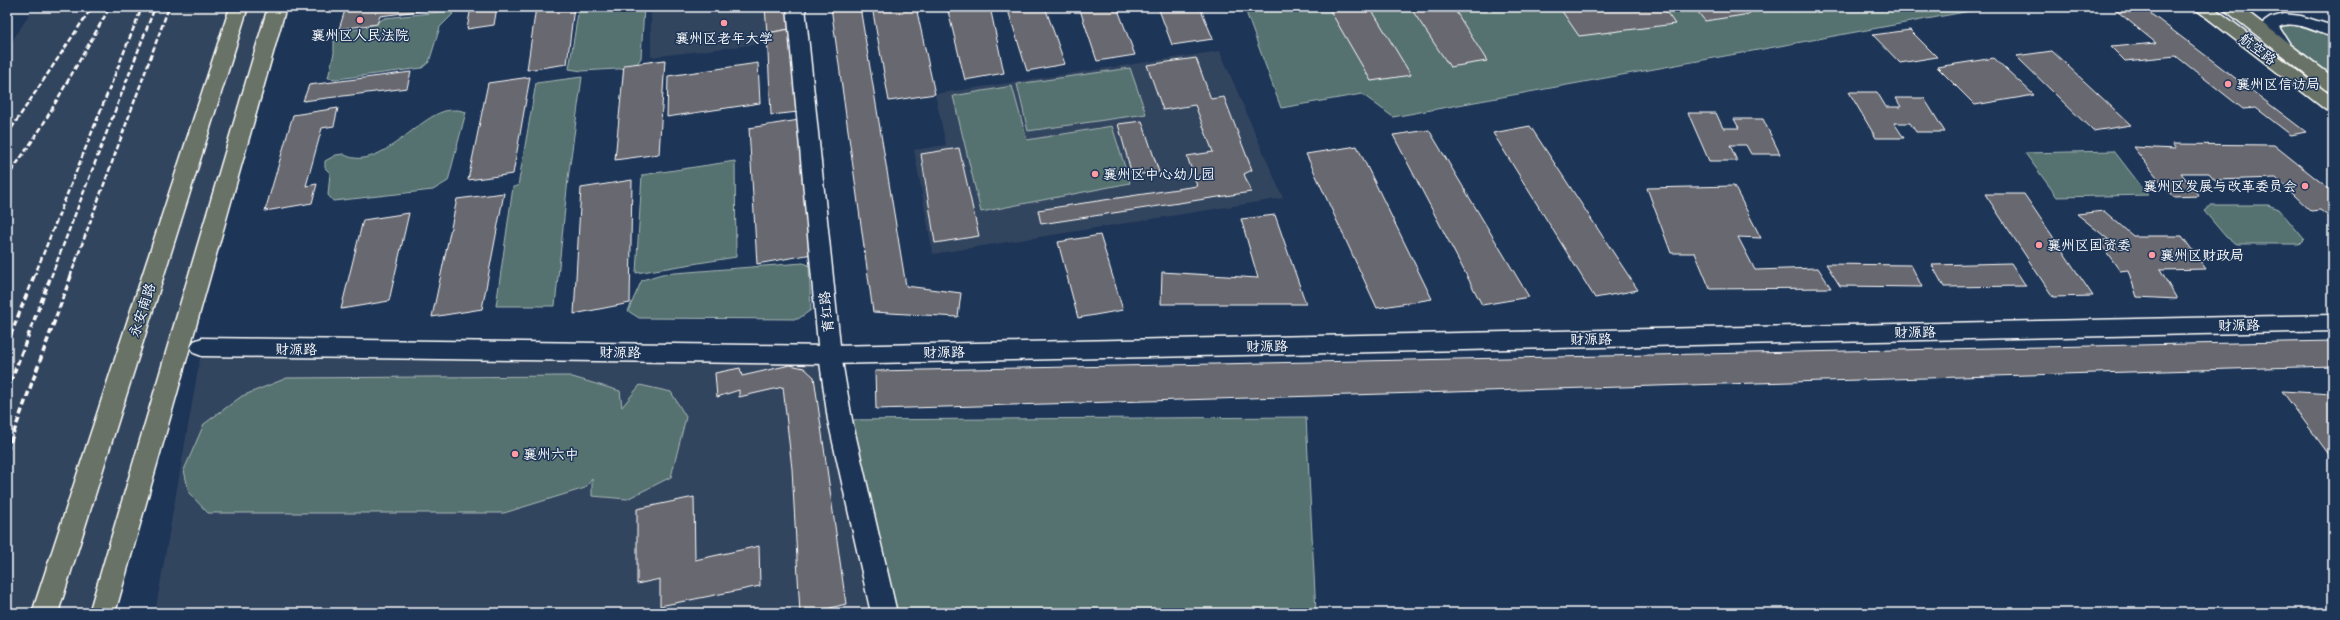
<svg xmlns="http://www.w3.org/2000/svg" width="2340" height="620" viewBox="0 0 2340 620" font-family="Dekko,'LXGW WenKai TC',sans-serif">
<rect width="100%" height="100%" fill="#1d3557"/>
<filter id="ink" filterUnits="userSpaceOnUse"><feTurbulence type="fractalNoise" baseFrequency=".025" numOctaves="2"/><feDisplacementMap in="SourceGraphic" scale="8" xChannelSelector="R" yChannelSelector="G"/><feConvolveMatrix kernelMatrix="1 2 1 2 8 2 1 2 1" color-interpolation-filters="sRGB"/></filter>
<g filter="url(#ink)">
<g fill="#33445e">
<path d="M34 7H268L97 613H7V49Z"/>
<path d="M651 7H796L799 39 651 57Z"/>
<path d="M1220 51 1283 198 933 254 914 150 946 145 935 94Z"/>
<path d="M202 347 830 355 884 613H155Z"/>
</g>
<g fill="#547270" stroke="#aab8b8">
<path d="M579 7H644L641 58 634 68 582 71 569 69Z"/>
<path d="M1291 7H1992L1393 117 1362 94 1281 108 1246 12Z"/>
<path d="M449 11 453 14 440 27 429 62 422 68 337 79 328 78 334 53V36L339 32 365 28 385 18Z"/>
<path d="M2285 19 2333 32V86L2284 49 2275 21Z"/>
<path d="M1130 68 1146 114 1028 131 1017 84Z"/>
<path d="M582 77 568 179 555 306H496L513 187 518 186 536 83Z"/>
<path d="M1012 86 1027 140 1112 126 1130 183 981 212 953 96Z"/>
<path d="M458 110 466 112 448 181 433 190 333 201 328 195 330 173 325 168V161L336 155 343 154C377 174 415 119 445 111 449 110 454 110 458 110Z"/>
<path d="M2114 151 2148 195 2057 197 2025 153Z"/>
<path d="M735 161 736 257 636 273 642 175Z"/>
<path d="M2211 205H2268L2279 209 2304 239 2299 244H2237L2226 237 2204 211Z"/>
<path d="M803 263 809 265 811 310 798 319 639 318 628 311 642 280 662 274Z"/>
<path d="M569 376 620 391 622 407 640 385 671 392 686 417 671 477 627 499 592 496V479L585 488 504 513H208L189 493 184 470 204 424 242 396 287 378Z"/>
<path d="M1306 417 1316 613H884L840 420Z"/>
</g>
<g fill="#676870" stroke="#fff">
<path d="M346 7H449L380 16 377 24 339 29Z"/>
<path d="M471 7H497L494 25 467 29Z"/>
<path d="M536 7H574L567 64 527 70Z"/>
<path d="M765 7H788L790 29 767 33Z"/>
<path d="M831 7H860L906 286 961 293 958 317 873 312Z"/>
<path d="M872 7H916L935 94 889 101Z"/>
<path d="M947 7H990L1004 73 965 80Z"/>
<path d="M1007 7H1045L1065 64 1027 71Z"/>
<path d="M1079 7H1117L1135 55 1097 61Z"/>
<path d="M1158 7H1200L1213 39 1172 45Z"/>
<path d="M1328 7H1370L1411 75 1371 81Z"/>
<path d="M1410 7H1453L1487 61 1450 67Z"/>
<path d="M1559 7H1663L1675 24 1579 36Z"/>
<path d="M1694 7H1743L1750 14 1705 21Z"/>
<path d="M1789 7H1817L1793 11Z"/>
<path d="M2112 7H2142L2306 132 2291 135 2256 108 2243 109 2176 56 2125 61 2111 47 2156 43Z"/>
<path d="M790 29 798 112 771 115 767 33Z"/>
<path d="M1910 30 1937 57 1900 63 1873 35Z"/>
<path d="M2052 51 2131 125 2093 131 2016 56Z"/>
<path d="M1196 58 1211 99 1224 97 1252 170 1244 174 1251 192 1041 224 1038 210 1197 186 1187 156 1213 152 1195 105 1163 110 1147 65Z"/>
<path d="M1994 58 2034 95 1975 105 1937 67Z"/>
<path d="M665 60 659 154 615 160 624 65Z"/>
<path d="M758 63 760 103 667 117 668 76Z"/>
<path d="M411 72 407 88 303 101 309 85Z"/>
<path d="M530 77 513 174 468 180 488 83Z"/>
<path d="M1849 92H1877L1886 107H1901L1896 98H1924L1945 132H1916L1910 123H1894L1904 138H1876Z"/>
<path d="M338 108 334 126 322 128 306 186 317 184 312 203 265 211 293 115Z"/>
<path d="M1688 113H1716L1723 128H1739L1734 119H1763L1780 154H1751L1746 145H1730L1737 161H1709Z"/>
<path d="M799 120 812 254 757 264 749 128Z"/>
<path d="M1142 121 1159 172 1132 175 1118 124Z"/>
<path d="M1530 126 1638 290 1595 298 1493 133Z"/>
<path d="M1429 130 1529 297 1482 305 1393 135Z"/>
<path d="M2172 144 2274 145 2333 192V220L2320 210 2311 211 2276 178 2215 180 2209 173H2181L2199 196 2173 197 2133 147 2176 149Z"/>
<path d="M1357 146 1432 299 1377 308 1306 154Z"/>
<path d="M959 148 979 236 935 243 921 154Z"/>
<path d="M632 180 630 303 574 314 581 188Z"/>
<path d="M1734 186 1761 238 1738 237 1755 270 1818 268 1831 288 1710 289 1695 253H1671L1647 188Z"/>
<path d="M504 193 482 309 432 317 457 199Z"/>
<path d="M1985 194H2024L2093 296 2053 297Z"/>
<path d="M2104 211 2133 236H2182L2206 269 2160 270 2177 299 2137 297 2128 270 2120 271 2098 240H2109L2077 214Z"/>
<path d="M409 213 389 301 341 309 363 220Z"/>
<path d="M1275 215 1306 304H1161L1162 272 1258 278 1241 219Z"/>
<path d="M1100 235 1123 310 1078 318 1058 242Z"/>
<path d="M2011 263 2026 286 1944 287 1932 265Z"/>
<path d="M1826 264 1911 265 1922 287 1840 286Z"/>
<path d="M2333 341V366L876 409 875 371Z"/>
<path d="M790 365 804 368 814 377 846 604 811 613H800L792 469 783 387 739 397V390L717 397 715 373 740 368 742 376Z"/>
<path d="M2282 391 2333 394V460Z"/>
<path d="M694 497 695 560 759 546 760 586 660 606V579L637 584V509Z"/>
</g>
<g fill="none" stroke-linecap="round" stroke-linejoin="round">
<defs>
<path id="street" d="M2333 315V331L830 364 202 356 194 353 191 347 194 341 202 338 830 346Z"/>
<g id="secondary">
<path d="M787 7H805L841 355 852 420 897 613H871L828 420 819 355Z"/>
<path d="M2284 14 2301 16 2333 26V37C2317 33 2295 19 2279 27L2293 49 2290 53H2278L2260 25 2270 18Z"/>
</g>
<g id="primary">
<path d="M230 7H248L58 613H32Z"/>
<path d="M268 7H286L115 613H89Z"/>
<path d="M2193 7H2213L2333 97V112L2326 110Z"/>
<path d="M2221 7H2241L2333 77V92L2326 90Z"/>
</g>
</defs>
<use href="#street" stroke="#fff" stroke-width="3"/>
<use href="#secondary" stroke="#fff" stroke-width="3"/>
<use href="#primary" stroke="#fff" stroke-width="3"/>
<use href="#street" fill="#1d3557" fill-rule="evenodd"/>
<use href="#secondary" fill="#1d3557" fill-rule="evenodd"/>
<use href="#primary" fill="#687266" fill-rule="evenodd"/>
<g stroke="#fff" stroke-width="2.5" stroke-dasharray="5.5 2.5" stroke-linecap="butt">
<path d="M7 135 92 7"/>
<path d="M7 178 41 128 110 7"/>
<path d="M34 277 142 7"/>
<path d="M51 277 155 7"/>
<path d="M70 277 169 7"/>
</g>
<g stroke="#fff" stroke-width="3.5" stroke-dasharray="6 3.5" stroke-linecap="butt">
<path d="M7 344 34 276"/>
<path d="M7 391 51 276"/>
<path d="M7 451 71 276"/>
</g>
</g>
</g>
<g fill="#ff9aa2" stroke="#1d3557" stroke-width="1.5">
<circle cx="360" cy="20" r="4"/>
<circle cx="724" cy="23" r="4"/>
<circle cx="2228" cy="84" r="4"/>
<circle cx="1095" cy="174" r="4"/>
<circle cx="2305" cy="186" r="4"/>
<circle cx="2039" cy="245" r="4"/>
<circle cx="2152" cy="255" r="4"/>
<circle cx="515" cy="454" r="4"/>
</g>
<g text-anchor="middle" stroke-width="3" stroke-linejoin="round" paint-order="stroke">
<g font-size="14" fill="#fff" stroke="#1d3557" text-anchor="start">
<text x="360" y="40" text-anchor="middle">襄州区人民法院</text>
<text x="724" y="43" text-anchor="middle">襄州区老年大学</text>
<text x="2236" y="89">襄州区信访局</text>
<text x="1103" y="179">襄州区中心幼儿园</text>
<text x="2297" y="191" text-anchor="end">襄州区发展与改革委员会</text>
<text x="2047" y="250">襄州区国资委</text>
<text x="2160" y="260">襄州区财政局</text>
<text x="523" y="459">襄州六中</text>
</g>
<g font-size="14" fill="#fff" stroke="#1d3557">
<text transform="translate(2258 49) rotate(37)" y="5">航空路</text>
<text transform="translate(142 310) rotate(-72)" y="5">永安南路</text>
<text transform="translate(826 312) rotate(-96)" y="5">育红路</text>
<text transform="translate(2239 325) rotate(-1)" y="5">财源路</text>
<text transform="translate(1915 332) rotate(-1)" y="5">财源路</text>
<text transform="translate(1591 339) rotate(-1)" y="5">财源路</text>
<text transform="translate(1267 346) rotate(-1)" y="5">财源路</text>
<text transform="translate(296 349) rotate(1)" y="5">财源路</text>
<text transform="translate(620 352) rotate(1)" y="5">财源路</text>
<text transform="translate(944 352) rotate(-1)" y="5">财源路</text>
</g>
</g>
<rect width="2340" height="620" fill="none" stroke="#1d3557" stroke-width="24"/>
<rect x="12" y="12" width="2316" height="596" fill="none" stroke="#fff" stroke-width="1.5" filter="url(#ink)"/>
</svg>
